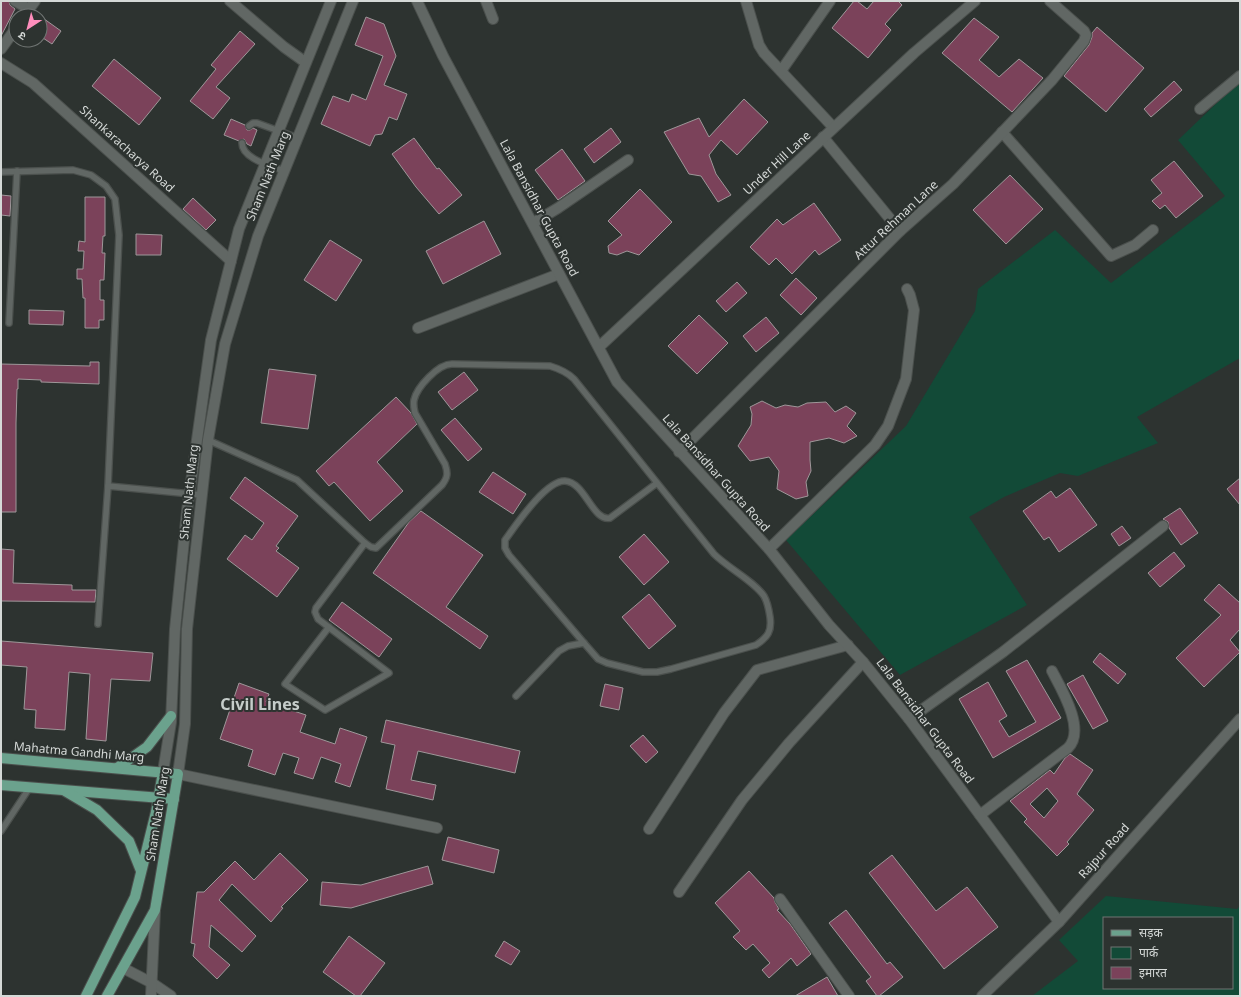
<svg xmlns="http://www.w3.org/2000/svg" width="1241" height="997" viewBox="0 0 1241 997" font-family="Georgia,'Noto Sans Devanagari',serif">
<rect width="100%" height="100%" fill="#2d3330"/>
<g fill="#124a37" fill-rule="evenodd">
<path d="M1240 81V358L1137 417 1158 443 1078 476 1060 473 1004 497 969 517 1027 605 900 675 786 540 906 426 975 311 978 289 1055 230 1111 283 1225 196 1178 140Z"/>
<path d="M1106 896 1237 909 1240 906V996H1032L1078 961 1059 940ZM1104 918H1232V988H1104Z"/>
</g>
<g fill="#7b425a" stroke="#9e9799" fill-rule="evenodd">
<path d="M1 1H9L10 5 15 9 1 36Z"/>
<path d="M854 1H857L867 9 874 1H898L902 5 885 24 891 30 868 58 832 28Z"/>
<path d="M40 16 61 31 52 44 40 36Z"/>
<path d="M366 17 384 24 396 56 384 85 407 94 397 120 389 117 382 134 375 135 370 146 321 124 333 96 349 102 352 94 366 100 383 56 355 45Z"/>
<path d="M974 18 999 37 979 60 999 77 1019 59 1043 78 1012 112 942 53Z"/>
<path d="M1097 27 1144 68 1106 112 1064 76 1089 45 1092 37V33Z"/>
<path d="M240 31 255 44 216 87 230 98 213 119 190 101 216 69 211 65Z"/>
<path d="M114 59 161 98 139 125 92 86Z"/>
<path d="M1174 81 1182 90 1151 117 1144 109Z"/>
<path d="M744 99 768 122 737 155 721 140 709 155 716 174 731 195 718 202 701 176 689 174 664 132 699 118 709 137Z"/>
<path d="M231 119 245 125 247 130H250L253 128 257 130 251 146 247 144 244 139 239 141 224 135Z"/>
<path d="M611 128 621 142 594 163 584 149Z"/>
<path d="M414 138 437 169 439 168 462 195 439 214 416 187 392 154Z"/>
<path d="M562 149 585 181 558 200 535 170Z"/>
<path d="M1174 161 1203 196 1176 218 1165 205 1160 209 1152 201 1162 193 1151 180Z"/>
<path d="M1010 175 1043 209 1006 244 973 210Z"/>
<path d="M640 189 672 222 639 255 627 251 617 255 609 253 608 246 622 235 608 221Z"/>
<path d="M1 195 11 196 10 216 1 215Z"/>
<path d="M85 197H105V236H103L102 253H105L104 280H100V300H104V320H99V328H85V298H83L82 279H77V269H83L84 251H78L79 241 85 242Z"/>
<path d="M193 198 216 220 206 230 183 209Z"/>
<path d="M814 203 841 240 819 255 815 250 792 274 776 258 769 265 750 247 777 219 783 225Z"/>
<path d="M484 221 501 254 443 284 426 251Z"/>
<path d="M136 234 162 235 161 255H136Z"/>
<path d="M330 240 362 260 336 301 304 280Z"/>
<path d="M796 278 817 298 801 315 780 295Z"/>
<path d="M737 282 747 293 726 312 716 301Z"/>
<path d="M29 310 64 311 63 325 29 324Z"/>
<path d="M699 315 728 343 697 374 668 346Z"/>
<path d="M766 317 779 333 756 352 743 336Z"/>
<path d="M90 362H99V384L41 382V380L18 379V389H17L16 423V512H1V364L90 366Z"/>
<path d="M269 369 316 375 308 429 261 423Z"/>
<path d="M464 372 478 390 452 410 438 392Z"/>
<path d="M396 397 411 413 417 424 377 462 403 491 370 521 334 482 329 486 316 471Z"/>
<path d="M762 401 776 408 785 405 798 407 807 403 826 402 835 412 846 406 856 413 847 426 857 436 844 443 829 438 810 442V460L811 471 806 482 808 496 796 499 777 489 779 471 769 457 750 461 738 446 751 425 752 414 750 407Z"/>
<path d="M455 418 482 449 468 461 441 430Z"/>
<path d="M493 472 526 494 513 514 479 492Z"/>
<path d="M245 477 298 516 276 546 279 548 276 551 299 568 277 597 227 559 245 535 252 540 264 523 230 498Z"/>
<path d="M1240 478V505L1227 489Z"/>
<path d="M1070 488 1097 525 1059 552 1049 537 1044 540 1023 511 1051 491 1056 498Z"/>
<path d="M1180 508 1198 533 1181 545 1169 528 1168 522 1163 519Z"/>
<path d="M421 511 483 555 446 607 488 636 480 649 373 573 409 522Z"/>
<path d="M1122 526 1131 538 1119 546 1111 534Z"/>
<path d="M644 534 669 562 644 585 619 557Z"/>
<path d="M1 549 14 550 13 583 72 585V590H96L95 602 1 601Z"/>
<path d="M1174 552 1185 566 1160 587 1148 573Z"/>
<path d="M1219 584 1240 603V629L1230 640 1240 652 1204 687 1176 658 1221 615 1204 600Z"/>
<path d="M649 594 676 626 649 649 622 617Z"/>
<path d="M342 602 392 639 379 657 329 620Z"/>
<path d="M1 641 153 653 150 681 111 679 106 741 86 739 90 674 69 672 65 730 35 728 36 710 24 709 27 667 1 665Z"/>
<path d="M1100 653 1126 674 1118 684 1093 662Z"/>
<path d="M1027 660 1061 718 993 758 959 699 988 682 1007 716 999 721 1009 737 1036 722 1006 671Z"/>
<path d="M1083 675 1108 721 1093 729 1067 684Z"/>
<path d="M239 683 269 694 266 702 306 715 300 732 335 744 340 728 367 737 350 787 335 782 341 764 321 757 313 779 294 773 299 758 283 753 275 775 248 766 253 750 220 739Z"/>
<path d="M605 684 623 688 619 710 600 706Z"/>
<path d="M386 720 520 751 515 773 418 751 411 780 436 785 433 800 386 789 395 745 381 742Z"/>
<path d="M643 735 658 752 646 763 630 746Z"/>
<path d="M1070 754 1093 770 1077 794 1094 810 1067 842 1069 844 1057 856 1024 822 1027 819 1010 801 1050 770 1054 774 1065 758ZM1047 788 1058 801 1044 818 1030 804Z"/>
<path d="M448 837 499 850 494 873 442 860Z"/>
<path d="M280 853 308 880 281 907 283 908 271 922 232 884 219 900 256 936 242 952 211 925 209 947 230 965 217 979 193 956 195 944 191 943 197 892H204L235 861 254 880Z"/>
<path d="M892 855 936 911 967 887 998 927 944 969 869 873Z"/>
<path d="M428 866 433 884 351 908 320 905 322 882 361 885Z"/>
<path d="M749 871 774 898 775 902 779 909 777 910 790 924 811 954 797 966 791 958 769 978 762 970 770 963 753 944 746 950 733 937 740 931 715 903Z"/>
<path d="M846 910 887 964 890 962 903 977 879 996H877L866 981 871 977 829 923Z"/>
<path d="M349 936 385 963 360 996H356L323 972Z"/>
<path d="M504 941 520 951 511 965 495 956Z"/>
<path d="M827 977 838 996H795Z"/>
</g>
<g fill="none" stroke-linecap="round" stroke-linejoin="round">
<defs>
<g id="lane">
<path d="M249 126 253 123H257L298 138"/>
<path d="M242 143C242 159 272 166 284 171"/>
<path d="M1 172 73 170 91 175 106 186 115 199 119 235 108 486"/>
<path d="M9 323 17 171"/>
<path d="M208 440 297 480 365 543 371 547 376 548 442 485C448 477 448 473 445 464L415 413C414 408 413 405 414 400 417 387 438 364 452 364L550 366C560 369 567 372 574 379L714 554C728 568 754 581 764 596 768 603 769 610 770 617 772 631 768 637 756 645L671 669 657 672H643L607 663 598 659 584 643 509 555 505 548V540C516 525 546 480 565 481 585 482 593 522 610 518L657 483"/>
<path d="M98 624 108 486 202 495"/>
<path d="M329 627 285 684 325 710 389 673 318 619 315 612 316 608 365 543"/>
<path d="M516 696 559 651 568 646 584 643"/>
<path d="M1 831 30 787"/>
</g>
<g id="street">
<path d="M15 1 29 9"/>
<path d="M230 1 284 47 305 62"/>
<path d="M486 1 493 19"/>
<path d="M746 1 759 45 764 53 833 127"/>
<path d="M24 16 35 1"/>
<path d="M1 49 16 28"/>
<path d="M1 63 33 83 231 261"/>
<path d="M781 71 830 1"/>
<path d="M1200 109 1240 76"/>
<path d="M1002 132 1111 256 1135 245 1153 230"/>
<path d="M823 137 900 231"/>
<path d="M533 223 558 208 628 160"/>
<path d="M418 328 559 274"/>
<path d="M599 347 914 53 975 1"/>
<path d="M679 452 900 231 953 184 1052 80 1084 41 1086 35 1084 31 1050 1"/>
<path d="M769 549 875 445 888 426 906 379 914 310 910 295 907 289"/>
<path d="M909 719 1003 652 1163 526"/>
<path d="M178 774 437 828"/>
<path d="M980 815 1068 748C1086 730 1062 690 1052 671"/>
<path d="M649 829 724 713 757 670 848 645"/>
<path d="M679 892 742 800 789 743 863 662"/>
<path d="M780 899 849 996"/>
<path d="M123 968 152 983 171 996"/>
<path d="M151 996 155 910"/>
</g>
<g id="secondary">
<path d="M417 1 443 56 617 382 769 549 829 625 863 662 909 719 1059 922"/>
<path d="M163 772 171 722 175 629 187 511 211 340 239 229 331 1"/>
<path d="M178 774 185 724 187 629 208 440 225 344 258 236 353 1"/>
<path d="M982 996 1059 922 1240 719"/>
</g>
<g id="primary">
<path d="M1 758 178 774 155 910 107 996"/>
<path d="M117 768 147 747 171 716"/>
<path d="M1 785 174 799"/>
<path d="M65 791 97 810 129 841 141 871"/>
<path d="M86 996 135 897 156 812 163 772"/>
</g>
</defs>
<use href="#lane" stroke="#4b504d" stroke-width="8"/>
<use href="#street" stroke="#4b504d" stroke-width="12"/>
<use href="#secondary" stroke="#4b504d" stroke-width="12"/>
<use href="#primary" stroke="#4b504d" stroke-width="12"/>
<use href="#lane" stroke="#616764" stroke-width="5.5"/>
<use href="#street" stroke="#616764" stroke-width="10"/>
<use href="#secondary" stroke="#616764" stroke-width="10"/>
<use href="#primary" stroke="#6ba28d" stroke-width="10"/>
</g>
<g text-anchor="middle" stroke-width="4" stroke-linejoin="round" paint-order="stroke">
<g font-size="12" fill="#d5d9d7" stroke="#2d3330">
<text transform="translate(127 149) rotate(42)" y="4">Shankaracharya Road</text>
<text transform="translate(777 163) rotate(-43)" y="4">Under Hill Lane</text>
<text transform="translate(268 176) rotate(-68)" y="4">Sham Nath Marg</text>
<text transform="translate(539 208) rotate(62)" y="4">Lala Bansidhar Gupta Road</text>
<text transform="translate(896 220) rotate(-43)" y="4">Attur Rehman Lane</text>
<text transform="translate(716 473) rotate(48)" y="4">Lala Bansidhar Gupta Road</text>
<text transform="translate(189 492) rotate(-84)" y="4">Sham Nath Marg</text>
<text transform="translate(925 721) rotate(53)" y="4">Lala Bansidhar Gupta Road</text>
<text transform="translate(79 752) rotate(5)" y="4">Mahatma Gandhi Marg</text>
<text transform="translate(158 814) rotate(-81)" y="4">Sham Nath Marg</text>
<text transform="translate(1104 851) rotate(-48)" y="4">Rajpur Road</text>
</g>
<g font-size="16" font-weight="bold" fill="#c6cdca" stroke="#2d3330">
<text x="260" y="710">Civil Lines</text>
</g>
</g>
<rect width="1241" height="997" fill="none" stroke="#d5d9d7" stroke-width="4"/>
<rect x="1103" y="917" width="130" height="72" fill="#2d3330" stroke="#707573"/>
<rect x="1111" y="930" width="20" height="6" fill="#6ba28d" stroke="#707573"/>
<text x="1139" y="937" font-size="12" fill="#d5d9d7">सड़क</text>
<rect x="1111" y="947" width="20" height="12" fill="#124a37" stroke="#707573"/>
<text x="1139" y="957" font-size="12" fill="#d5d9d7">पार्क</text>
<rect x="1111" y="967" width="20" height="12" fill="#7b425a" stroke="#707573"/>
<text x="1139" y="977" font-size="12" fill="#d5d9d7">इमारत</text>
<g transform="translate(28 28) rotate(216)"><circle r="19" fill="#2d3330" stroke="#707573"/>
<path d="M0-3L7 15L0 10L-7 15Z" fill="#fe8ebc"/>
<text y="-6" font-size="11" font-weight="bold" text-anchor="middle" fill="#d5d9d7">उ</text>
</g>
</svg>
